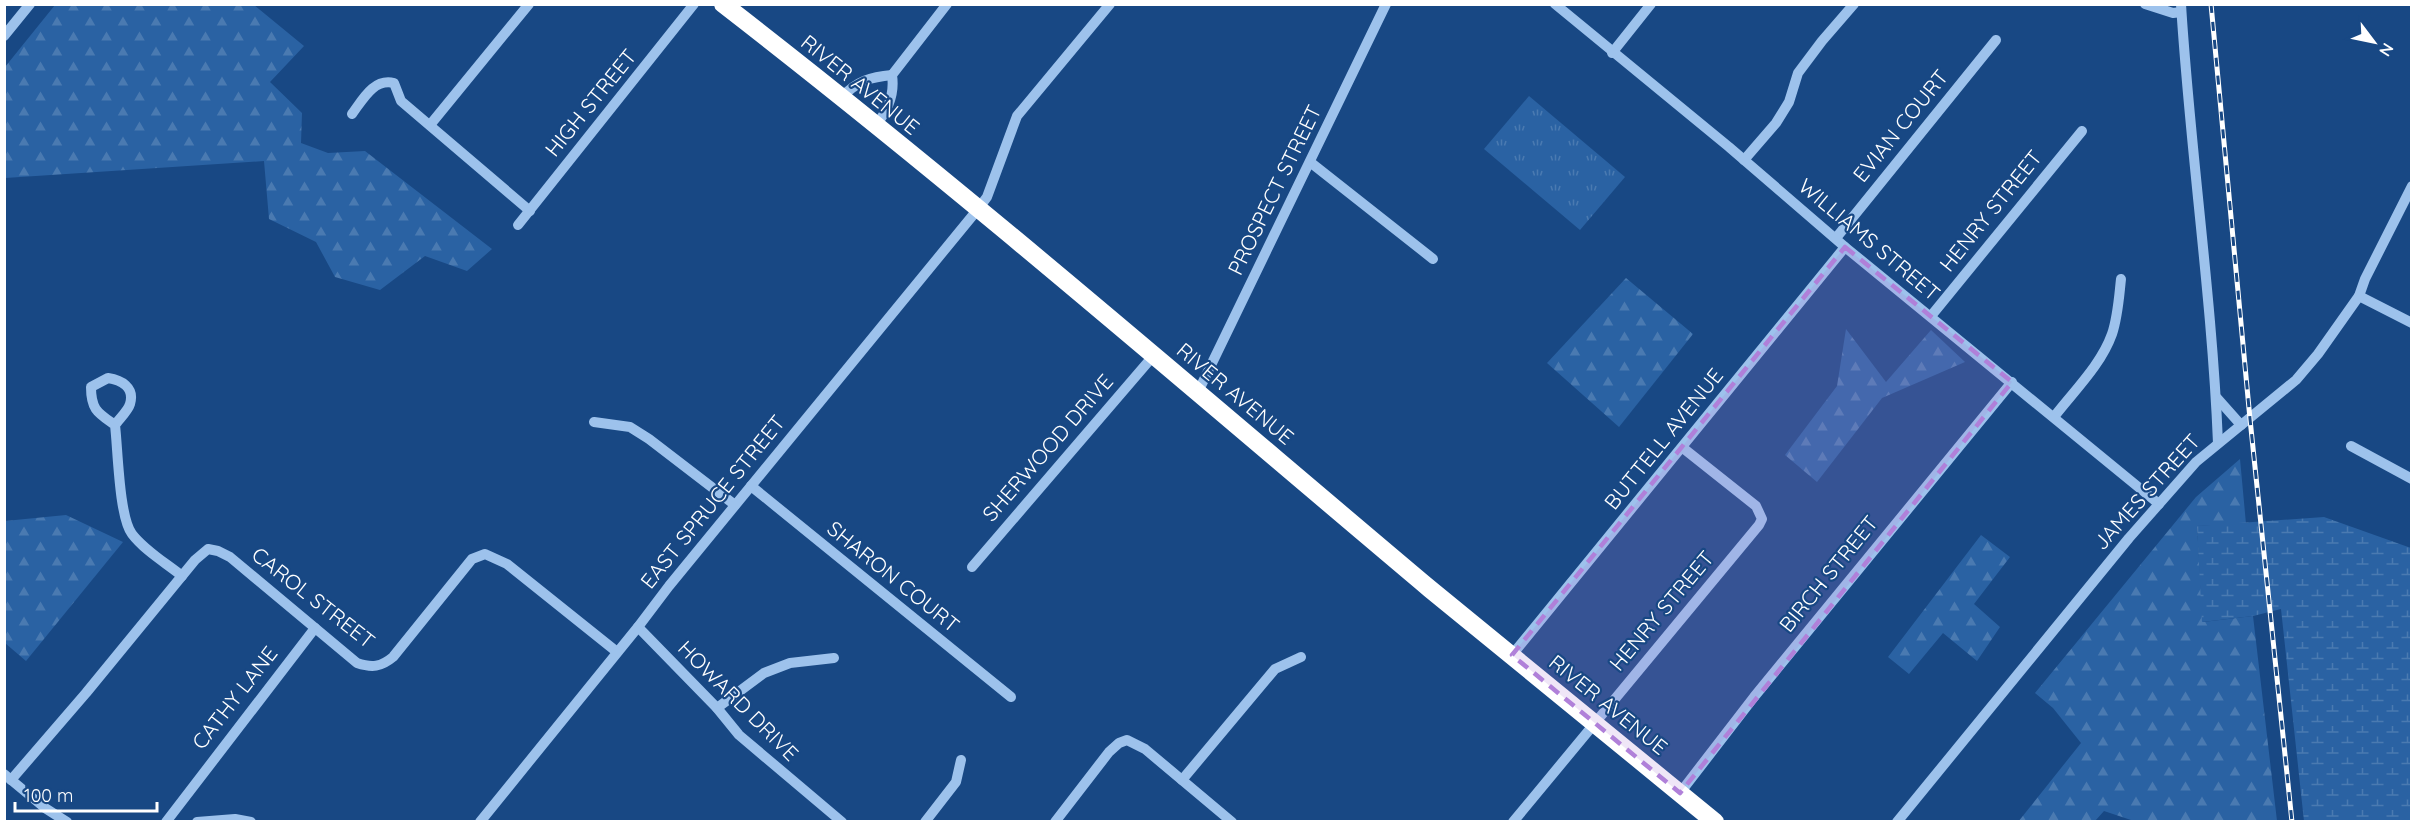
<svg xmlns="http://www.w3.org/2000/svg" width="2416" height="826" viewBox="0 0 2416 826" font-family="Quicksand,sans-serif">
<defs>
<pattern id="grass-tufts" width="24" height="20" patternUnits="userSpaceOnUse" patternTransform="scale(1.5)"><rect width="24" height="20" fill="#2a62a3"/><path d="M3 7l-1-3M5 7V3M7 7l1-3M15 17l-1-3M17 17v-4M19 17l1-3" fill="none" stroke="#4a7ab1"/></pattern>
<pattern id="forest-firs" width="22" height="20" patternUnits="userSpaceOnUse" patternTransform="scale(1.5)"><rect width="22" height="20" fill="#2a62a3"/><path d="M5 1l3.5 6h-7zM16 11l3.5 6h-7z" fill="#4a7ab1"/></pattern>
<pattern id="wetland-marsh" width="20" height="14" patternUnits="userSpaceOnUse" patternTransform="scale(1.5)"><rect width="20" height="14" fill="#2a62a3"/><path d="M1 5h8M5 5V1M11 12h8M15 12V8" fill="none" stroke="#4a7ab1"/></pattern>
</defs>
<rect width="100%" height="100%" fill="#184884"/>
<path fill="url(#grass-tufts)" d="M1529 96 1625 177 1580 230 1484 149Z"/>
<g fill="url(#forest-firs)">
<path d="M55 5H254L304 46 270 82 302 113 301 143 328 153 365 151 492 249 467 271 425 256 380 290 335 277 316 242 269 219 264 161 5 178V67Z"/>
<path d="M1626 278 1693 334 1619 427 1547 363Z"/>
<path d="M1846 329 1886 382 1931 330 1965 362 1882 398 1817 482 1785 455 1837 386Z"/>
<path d="M2240 459 2246 524 2197 526 2203 622 2253 616 2277 821H2134L2104 811 2095 821 2018 822 2081 743 2053 708 2035 693 2196 497Z"/>
<path d="M66 515 123 542 26 661 5 643V521Z"/>
<path d="M1981 535 2010 557 1974 604 2000 627 1977 661 1943 633 1909 674 1888 657Z"/>
</g>
<path fill="url(#wetland-marsh)" d="M2324 517 2411 548V821H2304L2281 609 2253 616 2202 622 2197 526Z"/>
<g fill="none" stroke-linecap="round" stroke-linejoin="round">
<g stroke="#9dc2ec" stroke-width="10">
<path d="M1555 4 1729 147 1845 247 2159 504"/>
<path d="M2145 4 2173 13 2181 12"/>
<path d="M2181 4C2190 151 2212 296 2218 443"/>
<path d="M4 36 30 4"/>
<path d="M1612 53 1651 4"/>
<path d="M842 97C857 81 871 77 892 75"/>
<path d="M352 114C363 99 374 78 394 83L401 101 530 211"/>
<path d="M430 125 529 4"/>
<path d="M875 126C888 111 895 95 892 75L947 4"/>
<path d="M1744 160 1776 123 1789 102 1798 73 1822 41 1854 4"/>
<path d="M1310 162 1433 259"/>
<path d="M518 225 694 4"/>
<path d="M1836 238 1996 40"/>
<path d="M2359 296 2412 323"/>
<path d="M1931 316 2082 131"/>
<path d="M1198 392 1386 4"/>
<path d="M2217 398 2241 425"/>
<path d="M2054 417C2074 391 2101 365 2112 334 2118 316 2119 297 2121 279"/>
<path d="M594 422 630 427 649 439 735 505"/>
<path d="M115 425C98 413 91 410 91 387L108 378C121 380 135 387 130 404 128 411 119 419 115 425 118 450 119 517 132 534 145 551 166 563 182 576"/>
<path d="M2351 446 2412 479"/>
<path d="M751 486 1011 697"/>
<path d="M972 567 1154 355"/>
<path d="M638 627 717 708 739 735 842 822"/>
<path d="M1512 655 1845 247"/>
<path d="M717 708 764 673 790 663 834 658"/>
<path d="M4 774 45 808 67 822"/>
<path d="M11 780 86 693 195 560 208 549 218 551 230 557 357 663C372 668 381 667 393 657L472 559 485 554 507 564 617 652"/>
<path d="M1182 780 1275 669 1301 657"/>
<path d="M1680 793 1754 697 2012 382"/>
<path d="M166 822 315 628"/>
<path d="M197 822 235 819 251 822"/>
<path d="M480 822 638 627 669 586 978 209 987 197 1017 116 1110 4"/>
<path d="M925 822 956 782 961 760"/>
<path d="M1055 822 1109 752 1119 743 1127 740 1145 749 1232 822"/>
<path d="M1513 822 1759 525 1762 519 1756 506 1683 448"/>
<path d="M1897 822 2129 538 2196 462 2296 380 2318 354 2359 296 2365 279 2412 186"/>
</g>
<path stroke="#fff" stroke-width="18" d="M723 4C965 191 1196 392 1430 589 1524 667 1620 744 1715 822"/>
<defs>
<path id="rail" d="M2211 4 2250 419 2292 822"/>
</defs>
<use href="#rail" stroke="#fff" stroke-width="5"/>
<use href="#rail" stroke="#184884" stroke-width="3" stroke-dasharray="9" stroke-linecap="butt"/>
</g>
<path fill="#b080d9" fill-opacity="0.2" stroke="#b080d9" stroke-width="4.5" stroke-dasharray="12 8" stroke-linejoin="round" d="M1845 247 2012 382 1680 793 1512 655Z"/>
<g text-anchor="middle" stroke-width="4.5" stroke-linejoin="round" paint-order="stroke">
<g font-size="21" fill="#fff" stroke="#184884">
<text transform="translate(860 85) rotate(39)" y="7">RIVER AVENUE</text>
<text transform="translate(591 103) rotate(-51)" y="7">HIGH STREET</text>
<text transform="translate(1901 126) rotate(-51)" y="7">EVIAN COURT</text>
<text transform="translate(1275 190) rotate(-64)" y="7">PROSPECT STREET</text>
<text transform="translate(1991 211) rotate(-51)" y="7">HENRY STREET</text>
<text transform="translate(1869 240) rotate(40)" y="7">WILLIAMS STREET</text>
<text transform="translate(1235 394) rotate(40)" y="7">RIVER AVENUE</text>
<text transform="translate(1664 439) rotate(-51)" y="7">BUTTELL AVENUE</text>
<text transform="translate(1048 448) rotate(-49)" y="7">SHERWOOD DRIVE</text>
<text transform="translate(2147 492) rotate(-48)" y="7">JAMES STREET</text>
<text transform="translate(713 502) rotate(-51)" y="7">EAST SPRUCE STREET</text>
<text transform="translate(1829 574) rotate(-51)" y="7">BIRCH STREET</text>
<text transform="translate(893 577) rotate(39)" y="7">SHARON COURT</text>
<text transform="translate(313 598) rotate(38)" y="7">CAROL STREET</text>
<text transform="translate(1662 611) rotate(-50)" y="7">HENRY STREET</text>
<text transform="translate(235 698) rotate(-52)" y="7">CATHY LANE</text>
<text transform="translate(738 701) rotate(45)" y="7">HOWARD DRIVE</text>
<text transform="translate(1608 705) rotate(39)" y="7">RIVER AVENUE</text>
</g>
</g>
<rect width="2416" height="826" fill="none" stroke="#ffffff" stroke-width="12"/>
<g transform="translate(2374 42) rotate(122)" stroke="#184884" stroke-width="4.5" paint-order="stroke">
<path d="M0-4.5L10 22L0 15L-10 22Z" fill="#ffffff"/>
<text y="-9" font-size="16" font-weight="bold" text-anchor="middle" fill="#ffffff">N</text>
</g>
<path d="M15 802v9h142v-9" fill="none" stroke="#ffffff" stroke-width="3"/>
<text x="24" y="802" font-size="18" fill="#ffffff" stroke="#184884" stroke-width="4.5" paint-order="stroke">100 m</text>
</svg>
